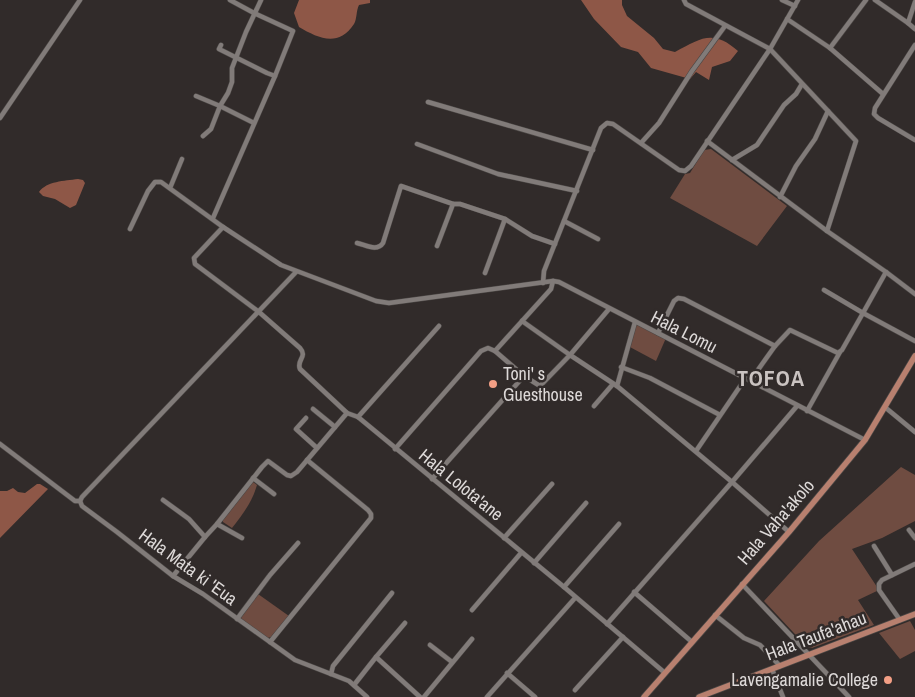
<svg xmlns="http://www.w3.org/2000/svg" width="915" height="697" viewBox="0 0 915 697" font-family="'Archivo Narrow',sans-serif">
<rect width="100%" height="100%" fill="#312b2a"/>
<g fill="#6f4c41">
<path d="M711 149 787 206 757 246 670 198 685 174 690 173 704 150Z"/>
<path d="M635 324 666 338 656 361 628 346Z"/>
<path d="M901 467 915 475V521L882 538 852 549 879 590 858 600 874 625 812 648 807 647 764 601 819 541Z"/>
<path d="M253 482 257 485C252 502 243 514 232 528L223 522V520Z"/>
<path d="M258 594 289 616 271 637 268 638 241 619V617Z"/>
<path d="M910 621 915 630V651L900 659 879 633Z"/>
</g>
<g fill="#8e5747">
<path d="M299 0H370V3L359 5C356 11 357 19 354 24 338 48 318 38 299 27L294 13Z"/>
<path d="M581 0H622V5L627 16 654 38 663 49 675 52C701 38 713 29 738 51L730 61 712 67 709 80 696 72 690 79 651 68 638 52 621 47 594 19Z"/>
<path d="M78 179 83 180 85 183 76 205 70 208 55 199 43 196 39 192C47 181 64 181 78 179Z"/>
<path d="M37 484H40L48 489 0 538V491H7L13 488 18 492 25 493Z"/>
</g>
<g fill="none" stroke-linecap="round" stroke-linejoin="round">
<defs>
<g id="minor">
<path d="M684 0 686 4 770 49 856 141 827 231"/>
<path d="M782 0 795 6"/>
<path d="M875 0 908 23 915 2"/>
<path d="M787 19 830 48 883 94"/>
<path d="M908 23 915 29"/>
<path d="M221 45 219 49 267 73 275 76 293 31 254 13 230 0"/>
<path d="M915 45 875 108 874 114 878 118 915 140"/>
<path d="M830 48 866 0"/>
<path d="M196 96 220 106 254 123"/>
<path d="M428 102 593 150"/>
<path d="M0 118 80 0"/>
<path d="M203 136 211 129 220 106 228 93 232 82V68L246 32 261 0"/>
<path d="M707 141 827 231 886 272 915 294"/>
<path d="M641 143 659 123 692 71 725 26"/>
<path d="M417 144 498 174 577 191"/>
<path d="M732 160 757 145 784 105 796 94 802 84"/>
<path d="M170 188 182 159"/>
<path d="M780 197 796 166 815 139 828 111"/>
<path d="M213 218 275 76"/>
<path d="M564 221 598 239"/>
<path d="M223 227 194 258 195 264 259 312 300 348C308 357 296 360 300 369L347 413 358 417 564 587 665 673"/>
<path d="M130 229 148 191 155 182H161L223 227 281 265 376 301 389 303 553 281 559 282 865 440"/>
<path d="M357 243C366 245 377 252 383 243L401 186 453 204"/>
<path d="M437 246 453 204H460L505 219 532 236 555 244"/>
<path d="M485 273 505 219"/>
<path d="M543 283 544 271 601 128 607 123 613 124 679 170 685 171 691 166 770 49 798 0"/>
<path d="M824 290 863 313 886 272"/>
<path d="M522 321 570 355 609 309"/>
<path d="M658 333 674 301 678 298 684 299 775 346"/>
<path d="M495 351 524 376 540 386 570 355 617 386 732 482 607 624"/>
<path d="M621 367 650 378 720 415"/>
<path d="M750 381 775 346 790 330 838 353 842 350 863 313 915 341"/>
<path d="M617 386 635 322"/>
<path d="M594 406 613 384"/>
<path d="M886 408 915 432"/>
<path d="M313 409 335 427"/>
<path d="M807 411 840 352"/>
<path d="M358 417 439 326"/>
<path d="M306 418 296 429 317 448"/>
<path d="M0 444 75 501H80L82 506 117 532 173 576 203 594 295 660 349 681 367 697"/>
<path d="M395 449 481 351 488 348 495 351 551 289 553 281"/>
<path d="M696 451 745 379"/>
<path d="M253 478 274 494"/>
<path d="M432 479 524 376"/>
<path d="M163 500 189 519 205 537"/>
<path d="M80 501 82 497 296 272"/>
<path d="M217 524 242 538"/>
<path d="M909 530 915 538"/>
<path d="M789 532 732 482 797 406"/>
<path d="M504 538 552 484"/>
<path d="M874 546 892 575"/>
<path d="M534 563 586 503"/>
<path d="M173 576 205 537 217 524 262 467 268 461 287 475 291 476 297 472 347 413"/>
<path d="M742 584 849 697"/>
<path d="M564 587 619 524"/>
<path d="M634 592 692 642"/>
<path d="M472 610 521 553"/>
<path d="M715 615 744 638 760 645 780 666"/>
<path d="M237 619 270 575 298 543"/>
<path d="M900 620 879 590V584L882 580 915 564"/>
<path d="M270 642 371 518V514L368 510 307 460"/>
<path d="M430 645 452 662"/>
<path d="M376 657 405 623"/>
<path d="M772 669 783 697"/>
<path d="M507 673 535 697"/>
<path d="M331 674 333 666 392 593"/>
<path d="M354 685 376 657 420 697"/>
<path d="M575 690 623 637"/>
<path d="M424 697 472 639"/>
<path d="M487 697 575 598"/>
</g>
<g id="major">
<path d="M644 697 789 532 865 440 915 356"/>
<path d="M699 697 915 614"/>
</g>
</defs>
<use href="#minor" stroke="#4b4745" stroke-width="5.5"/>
<use href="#major" stroke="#4b4745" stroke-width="7"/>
<use href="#minor" stroke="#817b79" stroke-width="4.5"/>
<use href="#major" stroke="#b8806f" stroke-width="5.5"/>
</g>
<g fill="#f39f85" stroke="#312b2a" stroke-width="2">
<circle cx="493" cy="384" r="5"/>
<circle cx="888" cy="680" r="5"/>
</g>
<g text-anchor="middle" stroke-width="5" stroke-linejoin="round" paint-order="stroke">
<g font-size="18" fill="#ddd9d8" stroke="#312b2a">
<text transform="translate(684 332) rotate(27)" y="6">Hala Lomu</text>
<text transform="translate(461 485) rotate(39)" y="6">Hala Lolota'ane</text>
<text transform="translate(776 522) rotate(-49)" y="6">Hala Vaha'akolo</text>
<text transform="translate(188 567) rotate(36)" y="6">Hala Mata ki 'Eua</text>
<text transform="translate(816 636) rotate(-21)" y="6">Hala Taufa'ahau</text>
</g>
<g font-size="18" fill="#ddd9d8" stroke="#312b2a" text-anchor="start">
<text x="503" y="380">Toni' s<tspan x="503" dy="21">Guesthouse</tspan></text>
<text x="878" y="686" text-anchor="end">Lavengamalie College</text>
</g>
<g font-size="22" font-weight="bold" letter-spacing="1" fill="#cac3c1" stroke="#312b2a">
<text x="771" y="386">TOFOA</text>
</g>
</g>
</svg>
